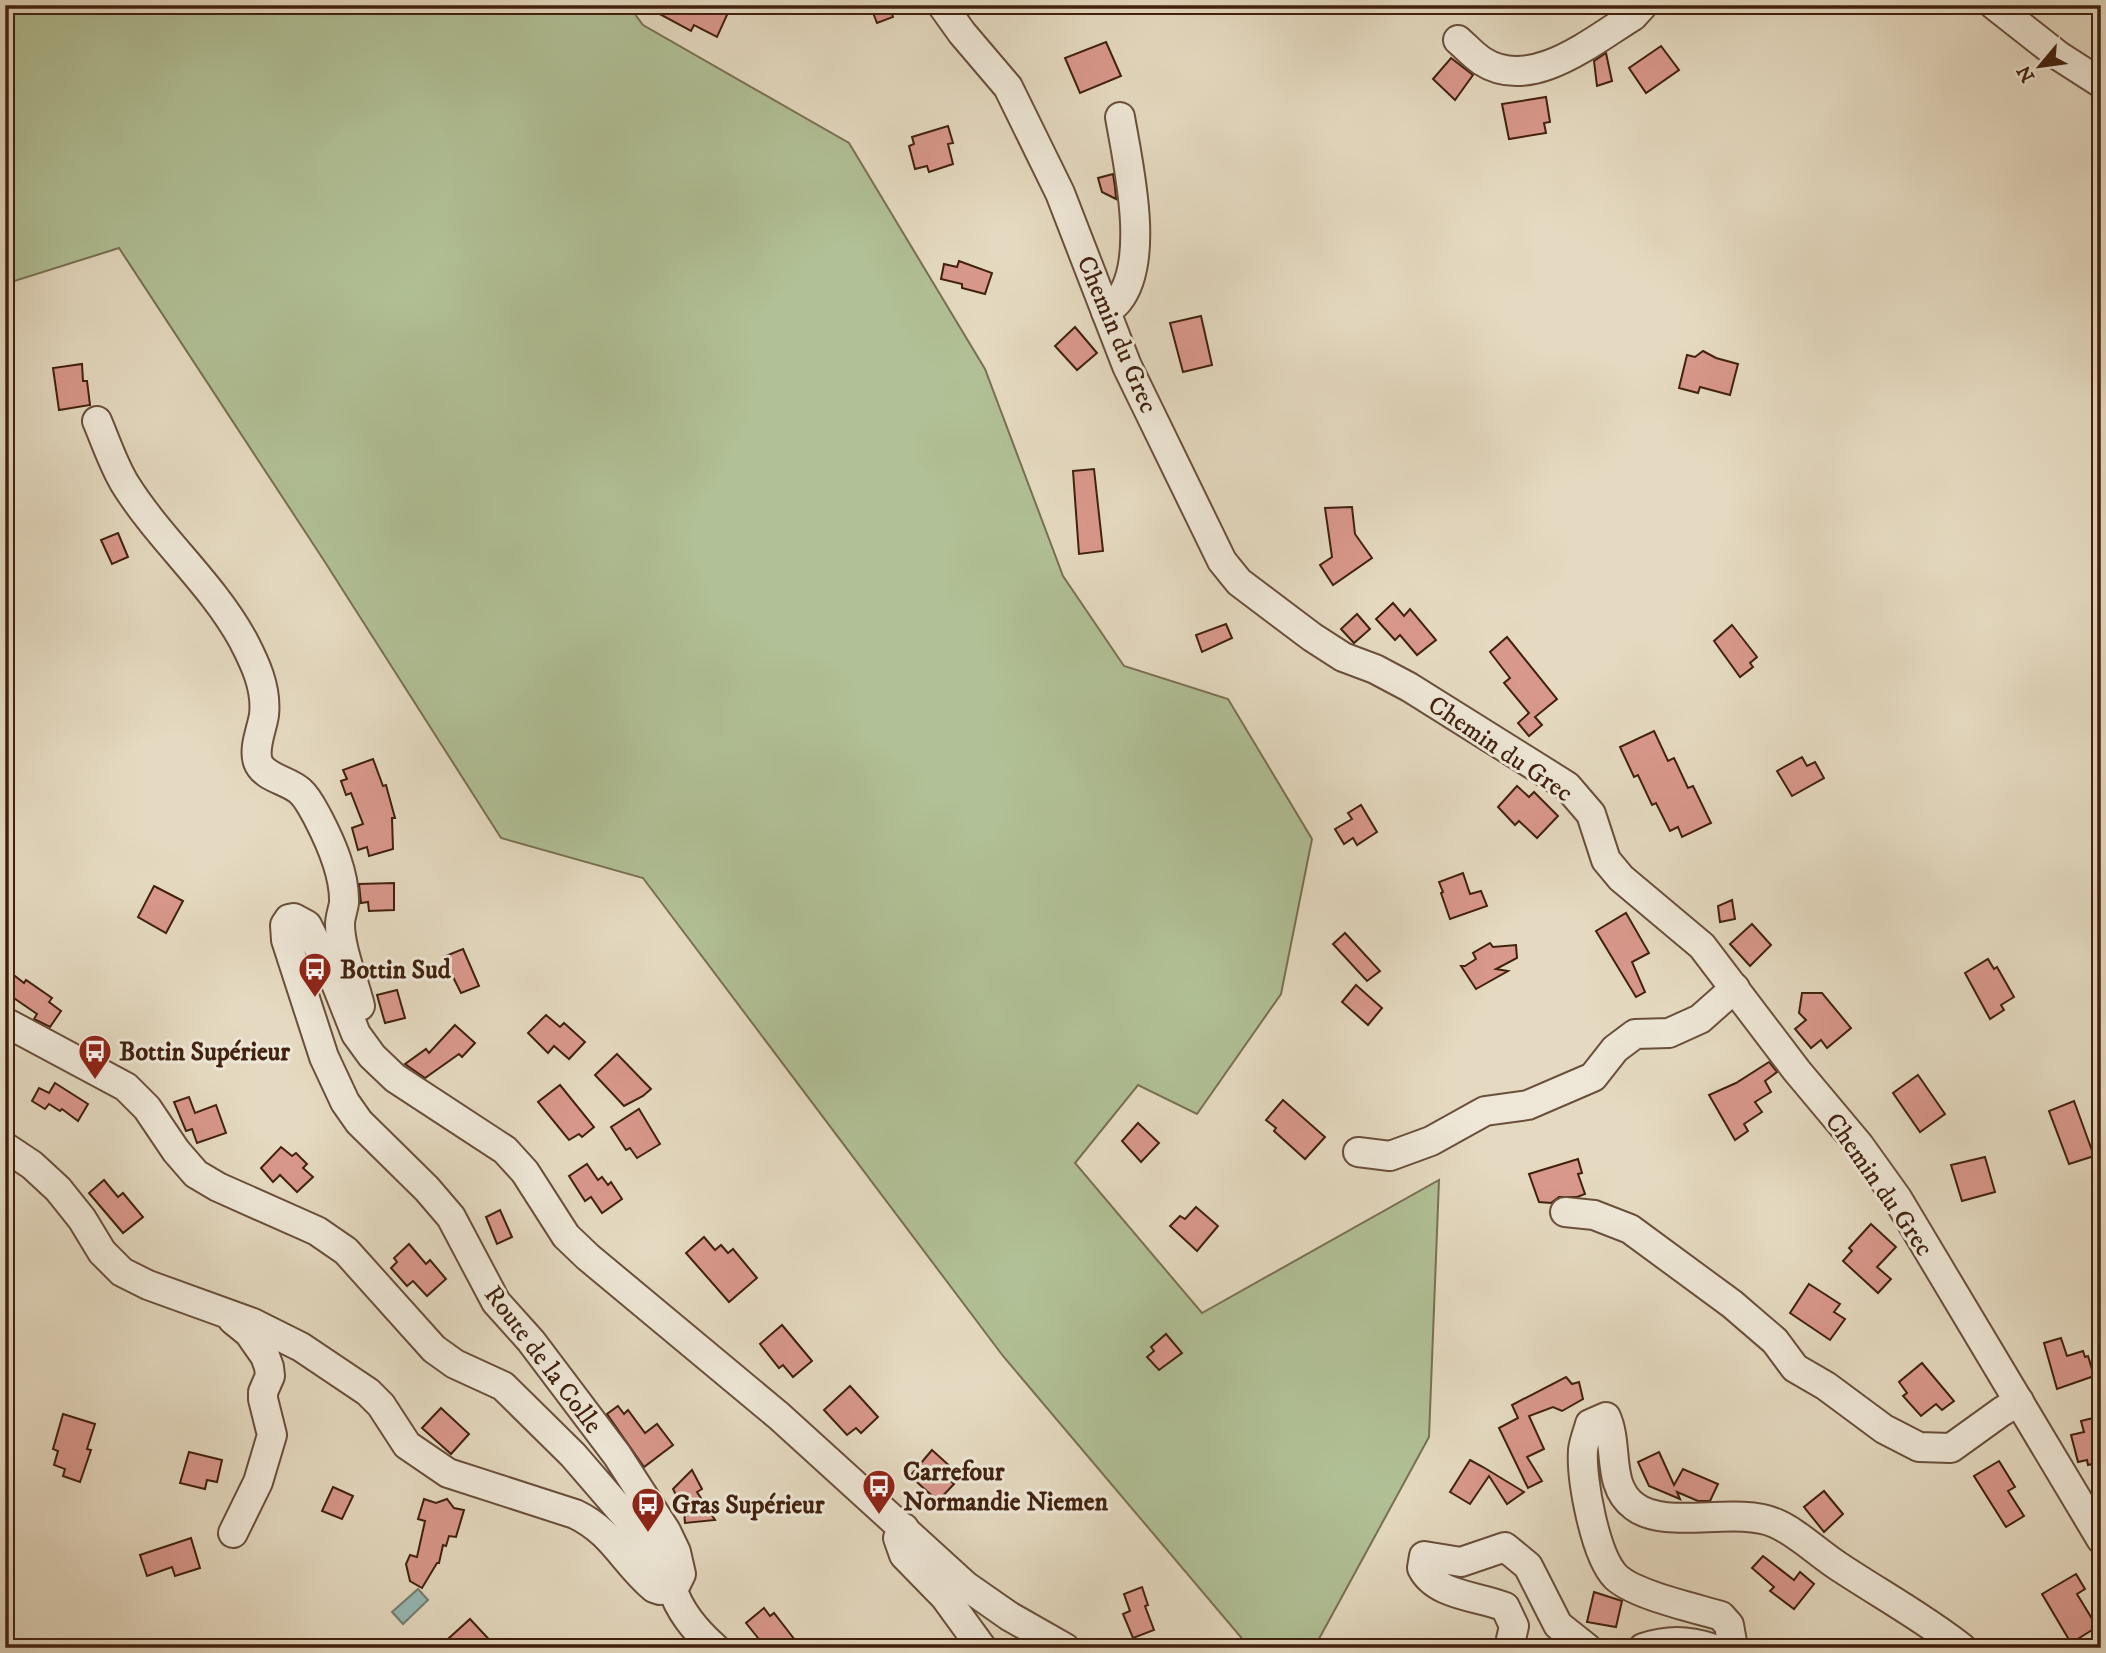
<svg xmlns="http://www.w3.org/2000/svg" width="2106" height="1653" viewBox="0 0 2106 1653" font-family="'IM FELL DW Pica',serif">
<rect width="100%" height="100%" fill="#e5dac1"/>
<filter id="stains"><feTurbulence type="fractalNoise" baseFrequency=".00286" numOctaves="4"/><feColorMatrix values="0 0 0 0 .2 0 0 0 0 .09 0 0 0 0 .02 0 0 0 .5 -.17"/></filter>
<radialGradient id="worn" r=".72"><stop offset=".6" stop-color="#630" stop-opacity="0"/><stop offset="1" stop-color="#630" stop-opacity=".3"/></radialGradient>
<path fill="#b1c096" stroke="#797052" stroke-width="2" d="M5 5H628L643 25 849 143 985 369 1063 576 1124 666 1228 699 1312 839 1281 994 1197 1114 1138 1085 1075 1163 1202 1313 1439 1180 1429 1437 1314 1648H1250L1003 1356 643 878 501 838 323 559 119 248 5 284Z"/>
<path fill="#96bab6" stroke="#747d73" stroke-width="2" d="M418 1589 428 1600 403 1624 392 1612Z"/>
<g fill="#d9988c" stroke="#41210e" stroke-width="2">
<path d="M643 5H709L727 15 717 37 694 25 691 31Z"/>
<path d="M870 5H889L893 17 877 23Z"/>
<path d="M1106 42 1121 76 1080 93 1065 58Z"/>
<path d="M1661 46 1679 70 1646 93 1629 68Z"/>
<path d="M1606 53 1612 81 1597 86 1594 61Z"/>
<path d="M1451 58 1473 75 1455 100 1433 79Z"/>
<path d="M1546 97 1550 122 1544 123 1546 133 1509 139 1502 104Z"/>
<path d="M948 126 953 143 948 144 953 164 929 172 927 166 915 169 909 146 914 144 912 137Z"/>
<path d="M1113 174 1115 187 1116 199 1102 192 1098 178Z"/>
<path d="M959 261 992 273 985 294 962 288V284L941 279 944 264 957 267Z"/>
<path d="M1201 316 1212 365 1183 372 1170 323Z"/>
<path d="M1075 327 1097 353 1077 370 1055 346Z"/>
<path d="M1703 351 1716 358 1738 364 1730 395 1700 387 1698 393 1679 388 1687 355 1695 357Z"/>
<path d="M82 364 83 381H87L90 405 59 410 53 368Z"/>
<path d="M1094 469 1103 551 1079 554 1073 471Z"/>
<path d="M1352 507 1355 534 1372 558 1333 585 1320 565 1332 557 1325 508Z"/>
<path d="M118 533 128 557 112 564 101 540Z"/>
<path d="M1393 603 1404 616 1410 609 1436 640 1417 655 1400 635 1395 640 1376 619Z"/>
<path d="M1357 614 1370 629 1354 643 1341 629Z"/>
<path d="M1226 624 1232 638 1202 652 1196 635Z"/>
<path d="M1732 625 1757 657 1750 663 1753 667 1740 677 1714 641Z"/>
<path d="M1507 637 1557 699 1535 717 1542 725 1529 736 1518 723 1529 713 1504 683 1510 678 1490 652Z"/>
<path d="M1654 731 1668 761 1674 758 1688 788 1693 786 1711 823 1682 837 1678 827 1670 831 1656 803 1652 805 1638 775 1634 777 1620 747Z"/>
<path d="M1802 757 1807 766 1815 762 1824 778 1792 796 1777 771Z"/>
<path d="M373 759 383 786 386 785 395 818H392L393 849 369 856 367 847 358 850 352 828 363 824 351 793 346 795 341 781 347 779 343 770Z"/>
<path d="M1517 786 1529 797 1534 792 1558 816 1537 838 1519 821 1515 825 1498 807Z"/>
<path d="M1361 805 1377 832 1357 845 1353 838 1344 844 1335 829 1352 819 1348 813Z"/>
<path d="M1463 873 1470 894 1481 891 1487 906 1450 919 1441 893 1443 892 1439 882Z"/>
<path d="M394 883V910L369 911 368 902 361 903 359 884Z"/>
<path d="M154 886 183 901 166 933 138 917Z"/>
<path d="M1732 900 1735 919 1720 922 1718 906Z"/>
<path d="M1626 913 1649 953 1632 962 1645 992 1636 997 1596 931Z"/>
<path d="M1752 924 1771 945 1750 966 1730 944Z"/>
<path d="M1345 933 1380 971 1367 981 1333 944Z"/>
<path d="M1490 943 1493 947 1516 945 1517 958 1496 969 1508 971 1476 989 1461 966H1465L1476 959 1473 953Z"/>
<path d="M463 949 479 986 461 993 443 957Z"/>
<path d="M1988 959 1994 969 1997 967 2014 997 2001 1005 2004 1010 1990 1019 1965 973Z"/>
<path d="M15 976 24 983 26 980 52 998 49 1002 61 1011 50 1027 34 1019 37 1014 5 992Z"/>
<path d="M1356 985 1382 1008 1368 1025 1342 1002Z"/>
<path d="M397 990 405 1018 385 1023 377 995Z"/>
<path d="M1802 993H1822L1851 1028 1827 1048 1821 1040 1811 1048 1795 1029 1806 1020 1799 1013Z"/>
<path d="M546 1015 560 1027 564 1023 585 1042 569 1059 554 1046 548 1053 528 1033Z"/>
<path d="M455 1025 475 1043 462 1057 459 1054 425 1078 405 1064 426 1049 429 1053Z"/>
<path d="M617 1054 651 1089 643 1096 624 1106 595 1075Z"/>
<path d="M1769 1062 1777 1072 1765 1081 1771 1092 1755 1102 1762 1112 1744 1124 1748 1131 1735 1140 1709 1095 1736 1083Z"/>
<path d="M1918 1075 1945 1114 1920 1132 1893 1093Z"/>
<path d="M55 1083 88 1104 78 1121 62 1109 60 1111 49 1104 45 1109 32 1101 39 1088 49 1093Z"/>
<path d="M560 1085 594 1127 582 1137 579 1134 569 1140 538 1102Z"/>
<path d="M189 1097 195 1113 216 1105 226 1133 197 1143 192 1129 186 1131 174 1102Z"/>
<path d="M1283 1100 1325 1137 1305 1159 1274 1131 1276 1128 1266 1120Z"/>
<path d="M2074 1101 2094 1156 2069 1164 2049 1111Z"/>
<path d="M639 1109 660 1144 637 1158 630 1148 626 1150 611 1127Z"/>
<path d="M1138 1123 1159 1143 1141 1162 1122 1141Z"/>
<path d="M281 1147 292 1156 296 1153 307 1164 303 1168 313 1177 297 1192 280 1175 273 1182 261 1168Z"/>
<path d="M1985 1157 1995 1192 1962 1201 1951 1165Z"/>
<path d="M1578 1159 1582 1173 1578 1174 1585 1194 1577 1197H1559L1551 1203 1539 1202 1529 1174Z"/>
<path d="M587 1164 598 1180 602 1177 608 1185 611 1182 622 1199 602 1213 591 1197 585 1201 569 1176Z"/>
<path d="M104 1180 118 1197 123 1193 143 1217 123 1233 89 1193Z"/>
<path d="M1196 1207 1218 1226 1197 1251 1170 1226 1180 1216 1185 1219Z"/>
<path d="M500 1210 512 1237 497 1244 486 1217Z"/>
<path d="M1871 1224 1896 1247 1877 1267 1891 1279 1878 1293 1843 1261 1852 1251 1849 1248Z"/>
<path d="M704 1237 715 1250 721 1245 728 1253 733 1249 757 1278 729 1302 686 1253Z"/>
<path d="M409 1244 426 1264 430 1260 446 1279 427 1296 413 1281 407 1286 391 1268 397 1262 394 1258Z"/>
<path d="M1809 1284 1840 1304 1834 1312 1845 1319 1830 1340 1790 1313Z"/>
<path d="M782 1325 812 1361 793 1377 783 1365 779 1368 760 1344Z"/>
<path d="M1166 1334 1182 1353 1159 1370 1147 1357 1154 1351 1151 1347Z"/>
<path d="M2061 1338 2067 1356 2083 1351 2085 1357 2088 1356 2094 1376 2057 1389 2044 1343Z"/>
<path d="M1922 1363 1954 1401 1942 1410 1936 1404 1921 1416 1903 1396 1907 1393 1899 1382Z"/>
<path d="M1566 1377 1572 1384 1579 1382 1583 1399 1562 1411 1553 1407 1529 1416 1544 1449 1527 1457 1542 1481 1528 1488 1499 1428 1518 1418 1512 1405Z"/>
<path d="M850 1386 878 1417 861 1433 856 1428 847 1435 824 1410Z"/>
<path d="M618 1406 624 1414 628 1410 645 1433 657 1424 673 1445 644 1467 607 1414Z"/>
<path d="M441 1408 469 1434 451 1454 422 1428Z"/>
<path d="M63 1414 95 1424 87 1449 91 1450 80 1482 63 1476 65 1469 54 1465 58 1451 53 1449Z"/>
<path d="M2101 1416V1462L2088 1465 2087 1460 2078 1462 2071 1435 2084 1432 2081 1421Z"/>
<path d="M932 1450 953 1469 946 1477 954 1484 938 1501 910 1476Z"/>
<path d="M189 1452 222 1460 217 1482 207 1480 205 1489 180 1483Z"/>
<path d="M1659 1452 1674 1485 1683 1469 1718 1484 1710 1501H1698L1677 1492 1680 1499 1649 1486 1638 1462Z"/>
<path d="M1470 1460 1483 1467 1524 1492 1507 1504 1489 1476 1470 1504 1450 1492Z"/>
<path d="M1999 1461 2015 1487 2008 1491 2024 1516 2006 1527 1974 1476Z"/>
<path d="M692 1470 702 1489 697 1492 715 1520 685 1523 684 1511 673 1489Z"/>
<path d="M333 1487 353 1496 342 1519 322 1511Z"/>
<path d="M1824 1491 1843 1514 1824 1532 1804 1507Z"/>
<path d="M424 1499 436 1503 447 1499 454 1508 464 1510 456 1537 449 1536 446 1546 443 1545 439 1563H437L422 1588 410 1581 406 1564 410 1555 417 1557 425 1521 418 1519Z"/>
<path d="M191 1538 200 1568 175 1576 172 1567 147 1576 140 1555Z"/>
<path d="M1763 1556 1794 1580 1800 1572 1814 1584 1794 1609 1770 1591 1774 1587 1752 1568Z"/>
<path d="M2076 1574 2085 1589 2077 1594 2097 1627 2071 1643 2042 1594Z"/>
<path d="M1142 1587 1148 1605 1145 1606 1154 1630 1133 1638 1123 1614 1130 1611 1124 1594Z"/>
<path d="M1594 1592 1622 1601 1616 1627 1587 1622Z"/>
<path d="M764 1608 770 1616 774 1613 795 1640 786 1648H766L746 1623Z"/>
<path d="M470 1619 497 1648H438Z"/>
</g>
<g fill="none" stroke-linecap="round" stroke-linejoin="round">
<defs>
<g id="minor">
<path d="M942 5 962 33 1008 87 1060 193 1127 366 1222 561 1239 582 1312 637 1343 657 1375 669 1409 687 1567 786 1591 814 1606 860 1621 878 1702 946 1797 1071 1859 1145 1897 1198 2101 1539"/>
<path d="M1994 5 2059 56 2101 83"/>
<path d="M1458 40C1466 47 1473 55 1482 61 1531 93 1592 41 1633 16L1643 5"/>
<path d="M1106 312C1110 308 1115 305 1118 301 1151 261 1128 164 1120 117"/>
<path d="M97 421C106 442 113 464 125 484 160 540 211 582 243 640 255 663 267 688 264 715 262 729 253 748 258 762 264 778 288 780 300 791 308 798 313 809 318 818 331 843 345 874 344 903 343 910 340 917 340 924 340 949 354 981 360 1006"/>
<path d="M5 1022 126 1087 147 1108 176 1151 196 1174 218 1187 317 1231 346 1251 434 1349 455 1364 503 1386 573 1455 629 1520 663 1580 671 1585 676 1584 681 1574 676 1552 666 1531 617 1455 531 1341 496 1302 451 1217 427 1189 359 1122 345 1102 324 1057 286 940 285 925 289 919 294 918 307 925 335 981 356 1034 372 1056 395 1078 505 1150 525 1172 566 1236 588 1257 779 1416 966 1586 1009 1616 1065 1648"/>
<path d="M5 1147 32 1165 58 1189 82 1219 102 1252 122 1272 148 1285 253 1323 301 1347 368 1392 381 1405 407 1445 448 1473 575 1514C613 1532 624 1563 654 1588L660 1590 671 1585C679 1611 695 1630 715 1648"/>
<path d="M1358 1152 1390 1156 1431 1141 1485 1111 1528 1105 1593 1077 1615 1049 1635 1034 1669 1033 1700 1019 1735 988"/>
<path d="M1565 1212 1594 1215 1630 1229 1732 1304 1775 1341 1795 1368 1826 1386 1884 1429 1919 1447 1951 1448 2001 1412 2019 1401"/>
<path d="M904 1528 898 1538 904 1555 945 1597 982 1648"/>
<path d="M233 1533 258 1482 272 1435 263 1399V1392L270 1376 269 1367 265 1356 249 1333 233 1320"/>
<path d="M1509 1648 1514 1626 1505 1607C1479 1596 1436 1596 1422 1568L1424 1556 1461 1562 1505 1547 1528 1566 1558 1625 1587 1648"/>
<path d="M1643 1648C1667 1640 1687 1640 1711 1648"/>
<path d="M1728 1648 1732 1642 1729 1625 1721 1616C1695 1608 1635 1595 1616 1577 1595 1556 1581 1479 1583 1450 1584 1441 1588 1432 1590 1424L1606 1417C1619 1446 1606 1485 1634 1506 1665 1531 1735 1506 1775 1523 1797 1532 1820 1555 1841 1568 1882 1595 1924 1618 1962 1648"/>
</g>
</defs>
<use href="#minor" stroke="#6a4f3b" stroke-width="32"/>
<use href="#minor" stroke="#eee7d7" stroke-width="28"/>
</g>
<defs>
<symbol id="bus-pin" viewBox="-11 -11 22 30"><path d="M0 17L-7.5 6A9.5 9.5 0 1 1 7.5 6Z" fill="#8f2418" stroke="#eee7d7"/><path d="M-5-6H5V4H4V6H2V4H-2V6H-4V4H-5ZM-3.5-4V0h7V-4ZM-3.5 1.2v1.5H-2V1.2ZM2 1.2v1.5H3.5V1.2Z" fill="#fff"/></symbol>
</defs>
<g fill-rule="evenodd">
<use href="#bus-pin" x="296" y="950" width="38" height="52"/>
<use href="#bus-pin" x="76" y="1032" width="38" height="52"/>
<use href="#bus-pin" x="860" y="1467" width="38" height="52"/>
<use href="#bus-pin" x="629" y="1485" width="38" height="52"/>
</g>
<g text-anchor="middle" stroke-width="6" stroke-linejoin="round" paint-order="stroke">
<g font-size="26" fill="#41210e" stroke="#eee7d7">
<text transform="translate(1118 334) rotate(67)" y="9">Chemin du Grec</text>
<text transform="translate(1501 748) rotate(34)" y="9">Chemin du Grec</text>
<text transform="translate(1880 1184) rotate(55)" y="9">Chemin du Grec</text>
<text transform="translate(544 1359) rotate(53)" y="9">Route de la Colle</text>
</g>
<g font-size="26" font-weight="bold" fill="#41210e" stroke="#eee7d7" text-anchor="start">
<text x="340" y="978">Bottin Sud</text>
<text x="119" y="1060">Bottin Supérieur</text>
<text x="903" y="1480">Carrefour<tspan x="903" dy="30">Normandie Niemen</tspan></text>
<text x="672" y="1513">Gras Supérieur</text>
</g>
</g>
<rect width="2106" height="1653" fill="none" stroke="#e5dac1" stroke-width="28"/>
<rect x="7" y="7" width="2092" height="1639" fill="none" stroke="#41210e" stroke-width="3.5"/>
<rect x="14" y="14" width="2078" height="1625" fill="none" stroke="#41210e" stroke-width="2"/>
<g transform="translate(2040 66) rotate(241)" stroke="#eee7d7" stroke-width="5" paint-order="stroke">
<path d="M0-5L12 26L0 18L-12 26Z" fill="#41210e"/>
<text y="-10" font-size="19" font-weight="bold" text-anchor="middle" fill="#41210e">N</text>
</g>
<rect width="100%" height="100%" filter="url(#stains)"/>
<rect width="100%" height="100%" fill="url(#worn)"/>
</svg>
